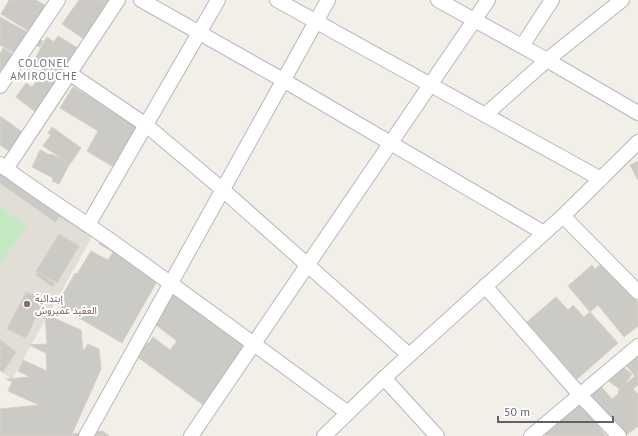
<svg xmlns="http://www.w3.org/2000/svg" width="638" height="436" viewBox="0 0 638 436" font-family="'PT Sans','Noto Sans Arabic',sans-serif">
<rect width="100%" height="100%" fill="#f1efe8"/>
<path fill="#e1ded6" d="M0 172 92 237 12 379 0 371Z"/>
<path fill="#c5e8c5" d="M0 207 27 227 0 263Z"/>
<g fill="#cccac5" stroke="#d6d1c6">
<path d="M9 0H36L53 10 37 36 1 14Z"/>
<path d="M79 0H108L117 7 91 44 62 24Z"/>
<path d="M0 17 43 41 40 47 36 45 27 60 0 45Z"/>
<path d="M58 36 89 55 73 83 34 60 47 37 54 42Z"/>
<path d="M3 48 23 60 3 93 0 92V54Z"/>
<path d="M46 68 66 83 56 97 60 101 46 120 16 97 26 83 32 87Z"/>
<path d="M73 87 148 132 123 173 87 151 98 131 60 108Z"/>
<path d="M0 116 32 139 19 158 0 145Z"/>
<path d="M52 127 81 148 70 164 43 146 51 135 48 133Z"/>
<path d="M40 150 50 155 51 154 70 163 59 184 52 181 53 178 32 167Z"/>
<path d="M638 161V180L630 165Z"/>
<path d="M5 166 90 226 85 233 60 216 55 222 0 183V174Z"/>
<path d="M59 234 79 246 57 283 36 271Z"/>
<path d="M100 242 160 276 122 343 57 305 75 273 77 274 91 251 108 260 113 252 99 244Z"/>
<path d="M603 262 638 302V326L624 337 598 305 590 312 568 286 592 265 595 269Z"/>
<path d="M38 272 55 284 53 287 36 275Z"/>
<path d="M170 291 255 353 213 412 132 353 142 339 148 344 153 337 170 350 177 341 152 322Z"/>
<path d="M26 292 44 300 26 338 7 329Z"/>
<path d="M556 297 568 310 573 305 584 317 590 312 618 343 577 379 527 322Z"/>
<path d="M45 314 81 330 83 351 88 344 99 349 101 369 72 434 103 431 109 436H0V409L39 405 8 391 12 382 6 379 30 377 18 371 23 360 47 371 46 353 29 345 47 344Z"/>
<path d="M0 340 16 352 3 372 0 370Z"/>
<path d="M638 355V385L633 389 638 394V426L625 436 587 390 597 382 612 399 619 393 618 391 635 376 621 359Z"/>
<path d="M614 361 632 374 621 390 603 377Z"/>
<path d="M577 400 606 436H546L545 434 558 423 554 419Z"/>
</g>
<g fill="none" stroke-linecap="round" stroke-linejoin="round">
<defs>
<g id="street">
<path d="M141 0 283 80 544 233"/>
<path d="M277 0 601 179"/>
<path d="M438 0 547 60 638 113"/>
<path d="M522 46 552 0"/>
<path d="M69 73 146 125 223 190 409 355"/>
<path d="M0 86 58 0"/>
<path d="M485 115 547 60 622 0"/>
<path d="M0 164C35 191 73 214 110 240 190 297 269 355 348 413"/>
<path d="M6 169 118 0"/>
<path d="M563 216 638 292"/>
<path d="M88 225 218 0"/>
<path d="M485 286 580 395 619 436"/>
<path d="M384 378 437 436"/>
<path d="M86 436 328 0"/>
<path d="M191 436 488 0"/>
<path d="M324 436 384 378 563 216 638 142"/>
<path d="M531 436 638 346"/>
</g>
</defs>
<use href="#street" stroke="#b5b8bc" stroke-width="16"/>
<use href="#street" stroke="#fff" stroke-width="14"/>
</g>
<circle fill="#8d6e63" stroke="#fff" stroke-width="1.5" cx="27" cy="304" r="4"/>
<g text-anchor="middle" stroke-width="4" stroke-linejoin="round" paint-order="stroke">
<g font-size="10" fill="#785e54" stroke="#fff" text-anchor="start">
<text x="35" y="302">إبتدائية<tspan x="35" dy="12">العقيد عميروش</tspan></text>
</g>
<g font-size="11" letter-spacing="1" fill="#70757a" stroke="#fff">
<text x="44" y="67">COLONEL<tspan x="44" dy="13">AMIROUCHE</tspan></text>
</g>
</g>
<path d="M498 416v6h115v-6" fill="none" stroke="#5f6368" stroke-width="2"/>
<text x="504" y="416" font-size="12" fill="#5f6368" stroke="#ffffff" stroke-width="3" paint-order="stroke">50 m</text>
</svg>
